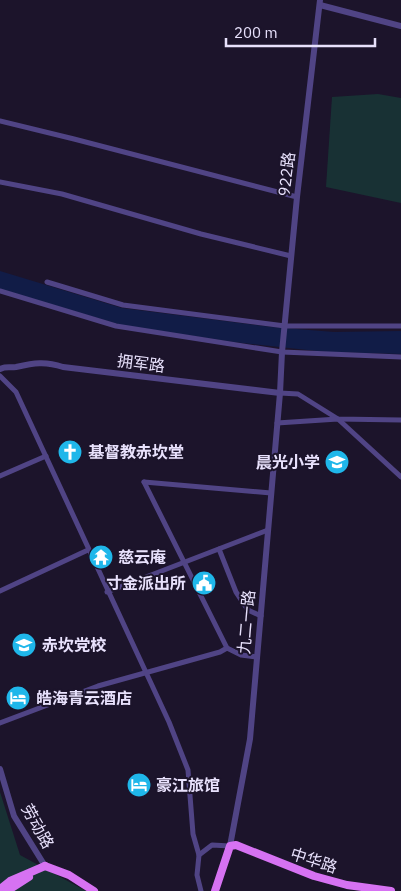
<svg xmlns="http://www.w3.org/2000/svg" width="401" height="891" viewBox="0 0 401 891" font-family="'IBM Plex Sans','Noto Sans SC',sans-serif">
<rect width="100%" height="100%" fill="#1c142b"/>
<g fill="#183134">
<path d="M378 94 401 98V203L326 187 332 97Z"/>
<path d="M0 792 20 855 86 891H0Z"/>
</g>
<path fill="#111c47" d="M0 271 122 308 272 327 334 332 401 331V354L326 352 233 342 121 325 0 289Z"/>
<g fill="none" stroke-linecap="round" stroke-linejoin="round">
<g stroke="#504485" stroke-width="5">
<path d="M0 121 74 139 297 197"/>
<path d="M0 182 62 194 201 234 291 256"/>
<path d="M47 282 123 305 285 326H401"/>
<path d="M0 291 116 326 282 352 401 357"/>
<path d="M0 376 16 392 169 722 188 770 193 834 199 855"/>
<path d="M280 393 298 394 338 419 401 420"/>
<path d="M277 423 338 419 401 477"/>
<path d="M0 476 46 456"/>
<path d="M144 482 227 648"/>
<path d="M144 482 271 493"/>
<path d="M219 549 236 592 248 610 261 616"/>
<path d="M0 591 88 550"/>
<path d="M107 592 268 530"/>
<path d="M0 723 98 686 220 652 227 648 241 655 257 657"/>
<path d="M201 891 197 875 199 855 212 845 230 846"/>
</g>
<g stroke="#504485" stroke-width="6">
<path d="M320 5 401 26"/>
<path d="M0 369C6 366 10 368 16 367 34 363 45 361 63 367L280 393"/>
<path d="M0 769 14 816 45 866"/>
<path d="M230 846 250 739 280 393 282 352 297 197 320 0"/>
</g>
<g stroke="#d672f2" stroke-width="8">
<path d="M45 866 69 875 94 891"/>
<path d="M0 889 10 881 45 866"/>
<path d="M7 891 29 877"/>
<path d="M215 891 230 846 236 845 314 876 347 885 391 891"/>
</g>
</g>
<defs>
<symbol id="church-disc" viewBox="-11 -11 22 22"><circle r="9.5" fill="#1fb7ea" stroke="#1c142b"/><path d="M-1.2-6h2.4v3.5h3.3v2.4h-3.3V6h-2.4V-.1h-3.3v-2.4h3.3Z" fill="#fff"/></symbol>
<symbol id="school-disc" viewBox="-11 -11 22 22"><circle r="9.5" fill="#1fb7ea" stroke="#1c142b"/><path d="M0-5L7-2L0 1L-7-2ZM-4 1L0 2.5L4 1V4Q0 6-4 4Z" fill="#fff"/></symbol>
<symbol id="temple-disc" viewBox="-11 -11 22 22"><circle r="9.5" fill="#1fb7ea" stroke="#1c142b"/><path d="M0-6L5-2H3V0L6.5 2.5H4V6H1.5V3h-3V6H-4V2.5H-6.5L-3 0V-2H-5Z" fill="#fff"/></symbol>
<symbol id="civic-disc" viewBox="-11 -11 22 22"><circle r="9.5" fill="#1fb7ea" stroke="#1c142b"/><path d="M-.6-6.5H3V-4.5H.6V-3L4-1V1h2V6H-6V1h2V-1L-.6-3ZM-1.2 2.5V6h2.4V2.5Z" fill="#fff"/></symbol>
<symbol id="hotel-disc" viewBox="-11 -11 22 22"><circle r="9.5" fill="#1fb7ea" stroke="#1c142b"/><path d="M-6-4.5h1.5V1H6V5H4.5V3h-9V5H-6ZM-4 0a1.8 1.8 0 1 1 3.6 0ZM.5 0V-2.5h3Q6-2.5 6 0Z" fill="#fff"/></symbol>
</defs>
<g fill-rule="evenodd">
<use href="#church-disc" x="56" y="438" width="28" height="28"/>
<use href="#school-disc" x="323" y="448" width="28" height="28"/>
<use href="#temple-disc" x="87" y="543" width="28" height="28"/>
<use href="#civic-disc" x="190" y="569" width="28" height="28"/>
<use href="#school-disc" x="10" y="631" width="28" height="28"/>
<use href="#hotel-disc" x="4" y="684" width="28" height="28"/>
<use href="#hotel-disc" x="125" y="771" width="28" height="28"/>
</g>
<g text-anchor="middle" stroke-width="4" stroke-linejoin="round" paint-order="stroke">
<g font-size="16" fill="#e8e1fc" stroke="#1c142b">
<text transform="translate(286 174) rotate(-83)" y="6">922路</text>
<text transform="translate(141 363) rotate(7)" y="6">拥军路</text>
<text transform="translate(246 622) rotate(-85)" y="6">九二一路</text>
<text transform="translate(38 826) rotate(61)" y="6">劳动路</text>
<text transform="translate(314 860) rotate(18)" y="6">中华路</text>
</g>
<g font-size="16" font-weight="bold" fill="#e8e1fc" stroke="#1c142b" text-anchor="start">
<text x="88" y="458">基督教赤坎堂</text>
<text x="320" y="468" text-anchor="end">晨光小学</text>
<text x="118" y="563">慈云庵</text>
<text x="186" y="589" text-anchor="end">寸金派出所</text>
<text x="42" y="651">赤坎党校</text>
<text x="36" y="704">皓海青云酒店</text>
<text x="156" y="791">豪江旅馆</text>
</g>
</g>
<path d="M226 38v8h149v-8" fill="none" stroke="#e8e1fc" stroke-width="2.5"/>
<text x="234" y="38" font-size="15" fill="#e8e1fc" stroke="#1c142b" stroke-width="4" paint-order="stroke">200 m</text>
</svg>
